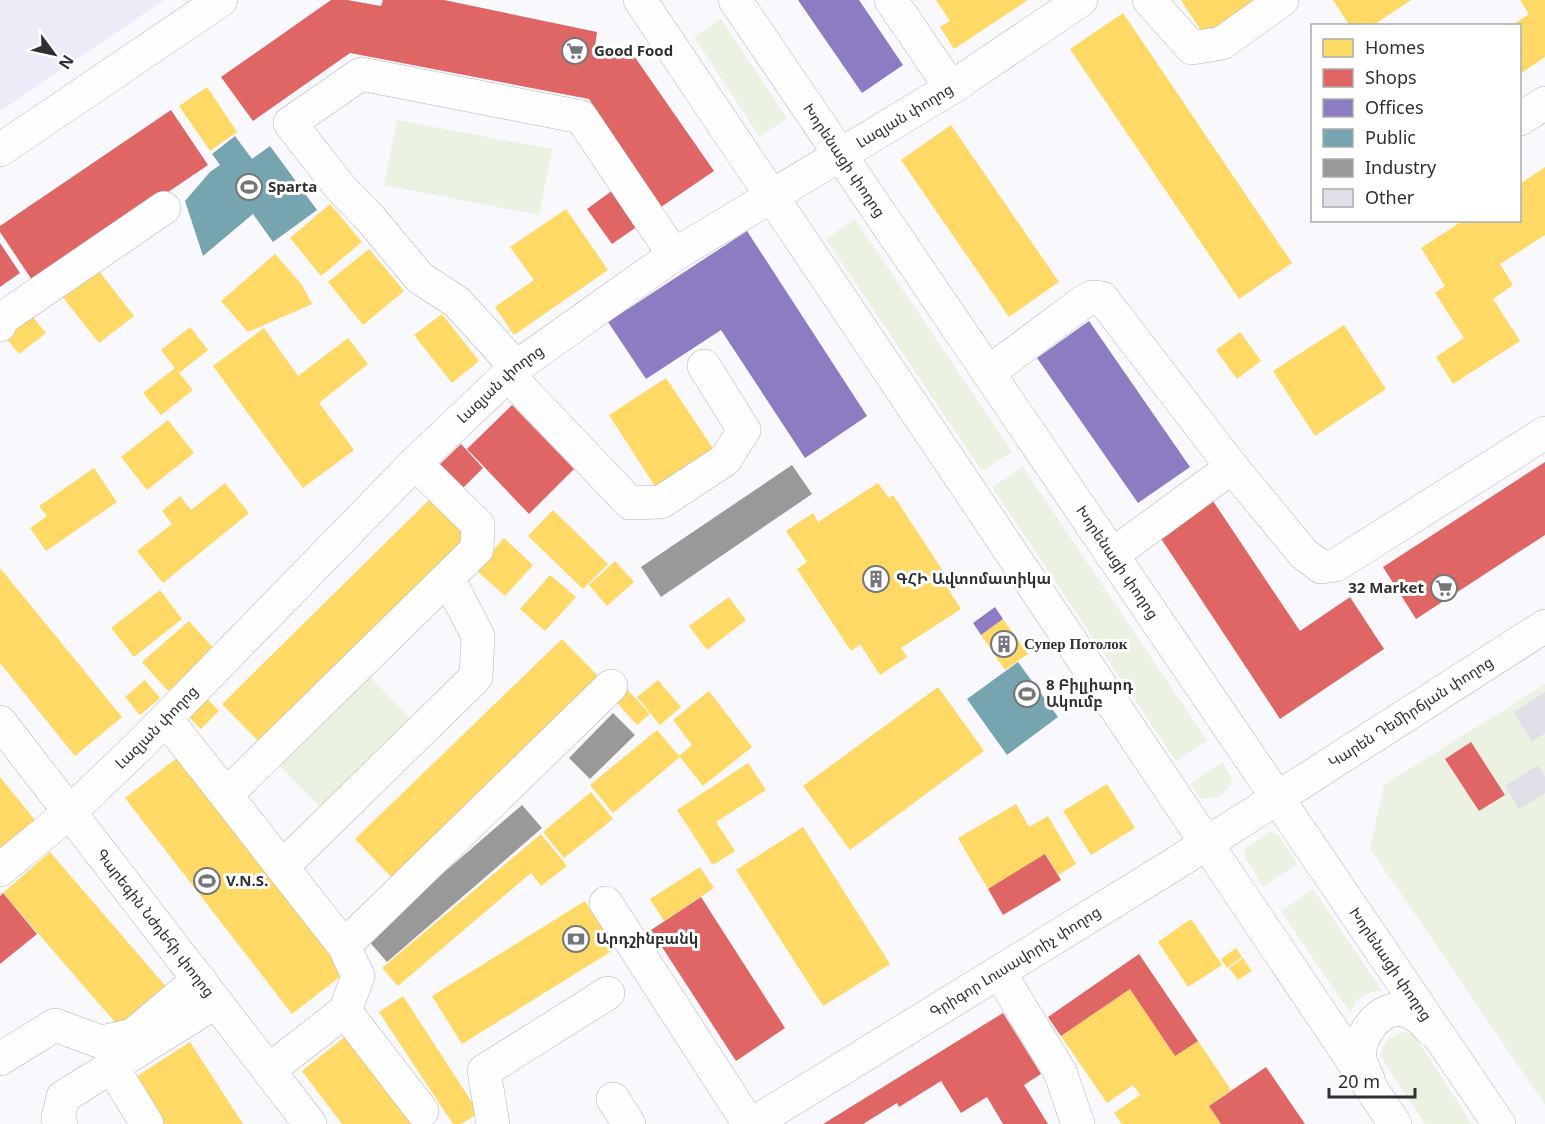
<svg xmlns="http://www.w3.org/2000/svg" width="1545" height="1124" viewBox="0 0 1545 1124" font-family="Georgia,'Noto Sans Armenian',serif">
<rect width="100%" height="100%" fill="#f8f8fd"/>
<path fill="#ebecf8" d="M0 0H164L0 111Z"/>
<g fill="#ebf2e2">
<path d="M721 19 787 118 760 137 694 37Z"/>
<path d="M397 120 552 149 539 215 384 185Z"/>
<path d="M855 219 1012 452 982 471 826 239Z"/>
<path d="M1023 467 1207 741 1176 761 992 487Z"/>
<path d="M370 677 414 722 324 811 280 766Z"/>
<path d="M1545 684V1105L1370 848 1384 785Z"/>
<path d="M1222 762 1232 778C1226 794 1218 801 1200 798L1191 783Z"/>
<path d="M1270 832 1278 834 1297 864 1263 887 1244 856 1246 848Z"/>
<path d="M1313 889 1382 991C1367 991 1354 997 1351 1014L1281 911Z"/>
<path d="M1403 1032 1414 1035 1472 1124H1425L1380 1055C1384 1042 1390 1036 1403 1032Z"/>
</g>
<g fill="#ffd966">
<path d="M936 0H1028L954 49 940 27 950 21Z"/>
<path d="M1181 0H1259L1204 35Z"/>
<path d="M1333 0H1411L1372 26H1350Z"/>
<path d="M1520 0H1545V57L1520 74V26H1511L1529 14Z"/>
<path d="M1123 13 1292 263 1239 299 1070 49Z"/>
<path d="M207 87 237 132 210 151 179 106Z"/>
<path d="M951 125 1059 282 1009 317 901 160Z"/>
<path d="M1545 167V235L1500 264 1513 285 1493 299 1520 341 1453 384 1436 357 1464 338 1435 293 1445 286 1421 248 1464 220H1520V184Z"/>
<path d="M330 204 362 242 321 276 290 238Z"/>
<path d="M566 209 608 270 514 335 495 307 534 280 510 247Z"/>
<path d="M369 249 404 291 363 325 328 282Z"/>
<path d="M275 254 302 285 312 304 248 332 221 301Z"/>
<path d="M95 266 134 316 99 343 60 294Z"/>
<path d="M29 312 46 333 19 354 2 333Z"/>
<path d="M442 314 479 361 452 383 414 335Z"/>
<path d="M1344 325 1386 389 1315 436 1273 371Z"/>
<path d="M190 327 208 350 179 373 193 390 161 415 143 393 175 368 161 350Z"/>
<path d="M264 328 298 376 348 338 368 364 319 403 354 450 303 488 213 366Z"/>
<path d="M1240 332 1261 361 1237 379 1216 350Z"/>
<path d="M666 378 718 456 660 494 609 415Z"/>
<path d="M168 420 194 453 147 490 121 457Z"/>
<path d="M94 468 117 502 46 551 30 528 47 516 39 506Z"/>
<path d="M225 483 249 513 163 583 137 551 172 524 162 511 180 496 191 510Z"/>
<path d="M878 483 889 498 893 495 955 589 950 592 961 609 901 648 907 657 880 675 860 644 851 651 797 569 807 562 786 531 813 513 818 522Z"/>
<path d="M430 499 470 539 261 744 222 704Z"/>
<path d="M553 510 608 564 583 589 528 536Z"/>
<path d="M504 538 533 565 505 596 476 570Z"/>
<path d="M615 561 634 582 607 606 589 585Z"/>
<path d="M0 568 122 717 75 756 0 663Z"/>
<path d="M550 575 576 597 545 631 520 609Z"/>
<path d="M160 590 182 619 134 657 111 628Z"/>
<path d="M729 597 746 620 707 650 689 626Z"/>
<path d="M1003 619 1028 654 1005 670 981 635Z"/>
<path d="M189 621 215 650 168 691 142 662Z"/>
<path d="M562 639 600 678 392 878 355 839Z"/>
<path d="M145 680 160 698 140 715 125 697Z"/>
<path d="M658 680 681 707 660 725 637 697Z"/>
<path d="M625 687 650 714 637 725 613 698Z"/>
<path d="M938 687 984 751 850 850 803 786Z"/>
<path d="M709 691 752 747 703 786 679 756 692 745 673 720Z"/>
<path d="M206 698 219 711 201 729 189 717Z"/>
<path d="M657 730 680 757 613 813 590 785Z"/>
<path d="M178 757 346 972 292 1014 125 798Z"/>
<path d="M748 763 766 790 716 822 735 851 713 865 677 810Z"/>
<path d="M0 777 35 820 0 848Z"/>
<path d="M1107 784 1135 828 1091 855 1063 811Z"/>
<path d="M591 792 613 819 564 858 543 832Z"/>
<path d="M1016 804 1029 827 1048 816 1076 864 1058 875 1046 854 988 889 958 838Z"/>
<path d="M803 827 890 964 823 1006 736 870Z"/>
<path d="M541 834 567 866 541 886 531 873 398 986 382 968Z"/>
<path d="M50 852 168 989 121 1029 3 893Z"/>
<path d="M700 867 714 888 664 921 650 899Z"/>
<path d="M585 901 615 949 462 1044 432 996Z"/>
<path d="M1191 919 1222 965 1188 987 1158 942Z"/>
<path d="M1236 948 1242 957 1227 968 1221 959Z"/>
<path d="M1243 958 1252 971 1238 980 1229 968Z"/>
<path d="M1130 989 1175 1056 1198 1041 1231 1090 1209 1106 1221 1124H1122L1114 1113 1140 1095 1133 1085 1107 1103 1061 1036Z"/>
<path d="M403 996 479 1113 461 1124H453L379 1012Z"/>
<path d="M347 1035 415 1124H342L302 1071Z"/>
<path d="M190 1042 243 1124H163L134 1078Z"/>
</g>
<g fill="#e06666">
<path d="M331 0H347L381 6 383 0H444L597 32 595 47 632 53 714 171 661 207 589 99 350 53 253 121 221 77Z"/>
<path d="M171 110 208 165 34 283 0 232V226Z"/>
<path d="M613 190 638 226 612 244 587 209Z"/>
<path d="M0 243 20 273 0 287Z"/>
<path d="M512 405 574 469 529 514 467 449Z"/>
<path d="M461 444 483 468 460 491 437 467Z"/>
<path d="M1545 462V535L1416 619 1383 567Z"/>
<path d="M1213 501 1300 631 1350 597 1384 649 1280 719 1160 537Z"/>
<path d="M1471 742 1505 795 1479 811 1445 759Z"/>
<path d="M1045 854 1061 880 1003 915 988 889Z"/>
<path d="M3 893 37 934 0 964V896Z"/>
<path d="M701 897 785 1028 736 1061 651 930Z"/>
<path d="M1139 954 1198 1041 1175 1056 1130 989 1061 1036 1048 1017Z"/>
<path d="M1003 1013 1041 1074 1024 1085 1048 1124H1003L987 1097 961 1113 941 1081 899 1107 897 1103 863 1124H823Z"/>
<path d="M1266 1067 1305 1124H1221L1209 1106Z"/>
</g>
<g fill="#8e7cc3">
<path d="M798 0H859L903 65 862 93Z"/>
<path d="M747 231 867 416 805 458 721 330 646 379 608 322Z"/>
<path d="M1089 321 1190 467 1138 503 1037 358Z"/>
<path d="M995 607 1003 619 981 635 973 623Z"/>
</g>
<g fill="#76a5af">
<path d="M235 136 252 159 270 146 317 210 273 242 253 214 203 256 185 201 210 172 220 165 212 154Z"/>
<path d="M1018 662 1058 717 1007 755 967 699Z"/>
</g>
<g fill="#999">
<path d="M792 465 812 494 661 597 641 567Z"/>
<path d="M613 713 635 735 590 779 569 758Z"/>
<path d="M522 805 542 828 387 962 367 939Z"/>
</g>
<g fill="#dedfe7">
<path d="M1545 692V733L1532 742 1514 712Z"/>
<path d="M1538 765 1545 777V793L1519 809 1505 786Z"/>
</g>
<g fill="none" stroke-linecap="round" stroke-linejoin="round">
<defs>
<g id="minor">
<path d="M640 0 1395 1124"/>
<path id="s1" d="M735 0 1499 1124"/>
<path d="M891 0 951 88"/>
<path d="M1149 0 1192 48 1222 43 1282 0"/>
<path d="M1520 119 1545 103"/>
<path d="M0 325 1 320 6 316 164 208"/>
<path d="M516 367 457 302 420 278 370 218 340 187 290 123 361 74 581 117 674 255"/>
<path d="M988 373 1083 302 1092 297 1102 298 1232 467 1303 553 1321 567 1336 565 1545 433"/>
<path d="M508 375 630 503 661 502 725 460 744 430 704 366"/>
<path d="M1112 555 1232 467"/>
<path d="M166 719 226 795 477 549 478 525 415 463"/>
<path id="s2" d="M0 722 310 1124"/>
<path d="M226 795 282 867 476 677 478 636 448 578"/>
<path id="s3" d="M0 870 70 812 140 745 415 463 516 367 674 255 951 88 1081 0"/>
<path d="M606 903 749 1124"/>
<path d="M344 946 611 686"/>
<path d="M999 972 1060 1072 1078 1124"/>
<path d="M345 1011 422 1111"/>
<path d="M0 1059 55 1025 101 1042 133 1035 199 979"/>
<path d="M112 1067 147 1124"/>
<path d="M269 1070 345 1011 358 976 344 946 282 867"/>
<path d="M1368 1079C1366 1073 1360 1064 1360 1057 1357 1038 1379 1006 1401 1010 1415 1012 1422 1020 1431 1030"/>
<path d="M613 1099 629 1124"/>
<path d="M61 1124 58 1118 63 1097 216 1002"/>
<path d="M493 1124 484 1071 608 993"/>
<path id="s4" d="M752 1124 1173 865 1545 626"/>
</g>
<path id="major" d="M0 150 221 0"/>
</defs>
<use href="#minor" stroke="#b3b4b8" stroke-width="34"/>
<use href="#major" stroke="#b3b4b8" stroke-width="34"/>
<use href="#minor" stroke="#fefeff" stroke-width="33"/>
<use href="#major" stroke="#fefeff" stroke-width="33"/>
</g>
<defs>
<symbol id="supermarket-ring" viewBox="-11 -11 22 22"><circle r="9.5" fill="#fff" stroke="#75767a" stroke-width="1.5"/><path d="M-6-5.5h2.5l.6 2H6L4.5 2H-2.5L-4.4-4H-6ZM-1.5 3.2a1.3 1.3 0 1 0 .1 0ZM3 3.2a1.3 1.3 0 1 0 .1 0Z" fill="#75767a"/></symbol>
<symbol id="stadium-ring" viewBox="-11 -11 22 22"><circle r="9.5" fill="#fff" stroke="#75767a" stroke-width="1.5"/><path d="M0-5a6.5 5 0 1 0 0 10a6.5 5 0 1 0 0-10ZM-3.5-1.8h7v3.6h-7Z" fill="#75767a"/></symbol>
<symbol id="building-ring" viewBox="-11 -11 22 22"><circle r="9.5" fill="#fff" stroke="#75767a" stroke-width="1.5"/><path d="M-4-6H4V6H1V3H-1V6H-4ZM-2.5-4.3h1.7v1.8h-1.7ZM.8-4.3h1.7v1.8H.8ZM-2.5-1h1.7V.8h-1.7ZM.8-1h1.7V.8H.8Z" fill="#75767a"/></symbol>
<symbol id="bank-ring" viewBox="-11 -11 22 22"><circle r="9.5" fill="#fff" stroke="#75767a" stroke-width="1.5"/><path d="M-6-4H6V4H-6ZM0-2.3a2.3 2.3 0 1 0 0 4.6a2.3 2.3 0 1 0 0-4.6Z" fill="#75767a"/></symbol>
</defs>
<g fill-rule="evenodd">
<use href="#supermarket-ring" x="560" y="36" width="30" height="30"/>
<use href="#stadium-ring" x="234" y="172" width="30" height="30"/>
<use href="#building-ring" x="861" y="564" width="30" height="30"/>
<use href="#supermarket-ring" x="1429" y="573" width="30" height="30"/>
<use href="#building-ring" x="989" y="629" width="30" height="30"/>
<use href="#stadium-ring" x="1012" y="679" width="30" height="30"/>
<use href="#stadium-ring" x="192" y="866" width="30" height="30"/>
<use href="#bank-ring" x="561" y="924" width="30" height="30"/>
</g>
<g text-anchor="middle" stroke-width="6" stroke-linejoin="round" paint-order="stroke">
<g font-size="15" font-weight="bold" fill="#2f3033" stroke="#fff" text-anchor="start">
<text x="594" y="56">Good Food</text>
<text x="268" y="192">Sparta</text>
<text x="896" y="584">ԳՀԻ Ավտոմատիկա</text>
<text x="1424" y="593" text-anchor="end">32 Market</text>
<text x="1024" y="649">Супер Потолок</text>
<text x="1046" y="690">8 Բիլլիարդ<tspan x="1046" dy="17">Ակումբ</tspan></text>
<text x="226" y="886">V.N.S.</text>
<text x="596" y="944">Արդշինբանկ</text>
</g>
<g font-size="15" fill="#2f3033" stroke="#fff">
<text dy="5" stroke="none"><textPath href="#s3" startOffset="1184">Լազյան փողոց</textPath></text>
<text dy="5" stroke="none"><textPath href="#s1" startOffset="194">Խորենացի փողոց</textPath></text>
<text dy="5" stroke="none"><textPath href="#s3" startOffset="698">Լազյան փողոց</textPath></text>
<text dy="5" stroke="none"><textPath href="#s1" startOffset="680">Խորենացի փողոց</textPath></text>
<text dy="5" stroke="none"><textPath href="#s4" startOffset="777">Կարեն Դեմիրճյան փողոց</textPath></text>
<text dy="5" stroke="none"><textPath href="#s3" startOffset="212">Լազյան փողոց</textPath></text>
<text dy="5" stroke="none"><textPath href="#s2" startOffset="254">Գարեգին Նժդեհի փողոց</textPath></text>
<text dy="5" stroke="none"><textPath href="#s4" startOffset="309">Գրիգոր Լուսավորիչ փողոց</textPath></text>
<text dy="5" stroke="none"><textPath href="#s1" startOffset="1166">Խորենացի փողոց</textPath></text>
</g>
</g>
<rect x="1311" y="24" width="210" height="198" fill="#ffffff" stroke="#acacad" stroke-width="1.5"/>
<rect x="1323" y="39" width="30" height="18" fill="#ffd966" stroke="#acacad" stroke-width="1.5"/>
<text x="1365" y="54" font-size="18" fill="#2f3033">Homes</text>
<rect x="1323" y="69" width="30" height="18" fill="#e06666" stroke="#acacad" stroke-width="1.5"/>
<text x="1365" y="84" font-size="18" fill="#2f3033">Shops</text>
<rect x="1323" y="99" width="30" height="18" fill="#8e7cc3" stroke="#acacad" stroke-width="1.5"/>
<text x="1365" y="114" font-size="18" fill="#2f3033">Offices</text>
<rect x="1323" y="129" width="30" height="18" fill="#76a5af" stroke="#acacad" stroke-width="1.5"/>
<text x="1365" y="144" font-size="18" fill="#2f3033">Public</text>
<rect x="1323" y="159" width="30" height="18" fill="#999999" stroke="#acacad" stroke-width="1.5"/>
<text x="1365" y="174" font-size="18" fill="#2f3033">Industry</text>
<rect x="1323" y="189" width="30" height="18" fill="#dedfe7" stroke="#acacad" stroke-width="1.5"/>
<text x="1365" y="204" font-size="18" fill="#2f3033">Other</text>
<g transform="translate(54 54) rotate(123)" stroke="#ffffff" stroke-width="4.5" paint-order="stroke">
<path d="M0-4.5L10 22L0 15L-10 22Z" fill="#2f3033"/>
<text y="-9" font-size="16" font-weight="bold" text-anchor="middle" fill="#2f3033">N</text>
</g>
<path d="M1329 1088v9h86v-9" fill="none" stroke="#2f3033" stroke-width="3"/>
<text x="1338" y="1088" font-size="18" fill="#2f3033" stroke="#ffffff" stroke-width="4.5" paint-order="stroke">20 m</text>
</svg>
